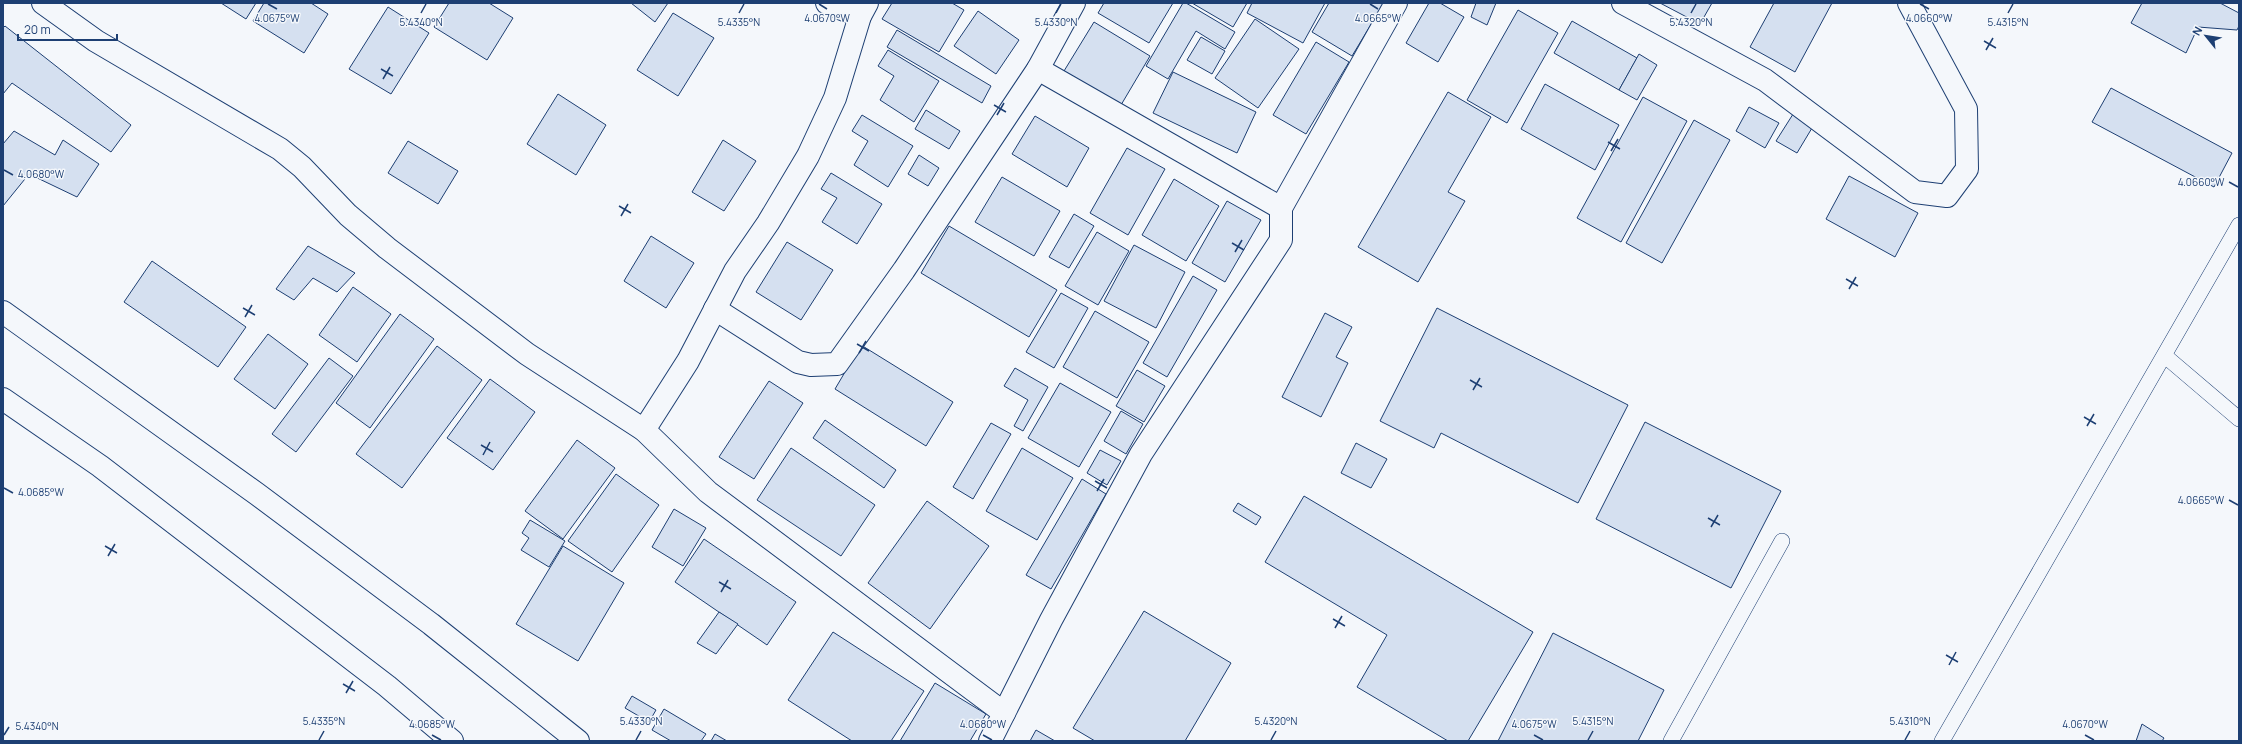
<svg xmlns="http://www.w3.org/2000/svg" width="2242" height="744" viewBox="0 0 2242 744" font-family="Manrope,sans-serif">
<rect width="100%" height="100%" fill="#f4f7fb"/>
<g fill="#d5e0f0" stroke="#1d3f73">
<path d="M221 3H256L246 19Z"/>
<path d="M264 3H311L328 14 304 53 253 21Z"/>
<path d="M449 3H489L513 18 487 60 434 27Z"/>
<path d="M631 3H668L655 22Z"/>
<path d="M892 3H952L964 10 939 52 882 19Z"/>
<path d="M1104 3H1173L1149 43 1098 13Z"/>
<path d="M1183 3H1186L1235 32 1225 49 1196 31 1168 79 1146 66Z"/>
<path d="M1192 3H1247L1233 27Z"/>
<path d="M1252 3H1325L1303 43 1247 13Z"/>
<path d="M1329 3H1384L1352 56 1312 32Z"/>
<path d="M1429 3H1440L1464 17 1438 62 1406 43Z"/>
<path d="M1476 3H1496L1487 25 1471 17Z"/>
<path d="M1660 3H1712L1700 24Z"/>
<path d="M1774 3H1832L1795 72 1750 47Z"/>
<path d="M2142 3H2220L2239 13V26L2237 30 2198 27 2186 53 2131 23Z"/>
<path d="M388 7 429 33 391 94 349 69Z"/>
<path d="M1518 10 1558 33 1507 123 1467 100Z"/>
<path d="M978 11 1019 40 996 74 954 46Z"/>
<path d="M673 13 714 38 678 96 637 70Z"/>
<path d="M1255 19 1299 49 1258 108 1215 78Z"/>
<path d="M1572 21 1637 58 1619 90 1554 53Z"/>
<path d="M1094 22 1150 56 1121 105 1064 71Z"/>
<path d="M5 26 131 125 111 152 12 83 3 94V28Z"/>
<path d="M897 30 991 86 982 103 887 47Z"/>
<path d="M1201 37 1225 51 1212 74 1187 60Z"/>
<path d="M1316 42 1349 62 1306 134 1273 115Z"/>
<path d="M888 50 939 81 914 122 880 100 894 76 878 66Z"/>
<path d="M1639 54 1657 65 1637 100 1619 90Z"/>
<path d="M1173 72 1256 112 1237 153 1153 113Z"/>
<path d="M1545 84 1619 125 1595 170 1521 129Z"/>
<path d="M2111 88 2232 153 2214 187 2092 122Z"/>
<path d="M1448 92 1491 117 1448 192 1465 201 1418 282 1358 247Z"/>
<path d="M558 94 606 125 576 175 527 144Z"/>
<path d="M1643 97 1687 121 1621 242 1577 218Z"/>
<path d="M1749 107 1779 123 1765 148 1736 131Z"/>
<path d="M926 110 960 131 949 149 915 129Z"/>
<path d="M1795 111 1815 123 1797 153 1776 141Z"/>
<path d="M862 115 913 146 888 187 854 165 868 141 852 131Z"/>
<path d="M1035 116 1089 148 1067 187 1012 154Z"/>
<path d="M1694 120 1730 140 1662 263 1626 243Z"/>
<path d="M14 131 55 155 63 140 99 164 77 197 29 174 3 206V144Z"/>
<path d="M723 140 756 161 724 211 692 192Z"/>
<path d="M408 141 458 171 438 204 388 173Z"/>
<path d="M1127 148 1165 169 1128 235 1090 213Z"/>
<path d="M919 155 939 168 928 186 908 174Z"/>
<path d="M831 173 882 204 857 244 822 222 837 198 821 189Z"/>
<path d="M1849 176 1918 213 1895 257 1826 219Z"/>
<path d="M1002 177 1060 211 1034 256 975 222Z"/>
<path d="M1174 179 1219 206 1186 261 1142 235Z"/>
<path d="M1227 201 1261 220 1225 282 1192 263Z"/>
<path d="M1074 214 1094 226 1069 268 1049 257Z"/>
<path d="M949 226 1057 290 1029 337 921 273Z"/>
<path d="M1097 232 1129 251 1098 305 1065 286Z"/>
<path d="M651 236 694 263 666 308 624 281Z"/>
<path d="M787 242 833 270 801 320 756 292Z"/>
<path d="M1134 245 1185 272 1156 328 1104 301Z"/>
<path d="M308 246 355 273 337 292 313 278 294 300 276 289Z"/>
<path d="M152 261 246 327 218 367 124 302Z"/>
<path d="M1193 276 1217 290 1167 377 1143 363Z"/>
<path d="M353 287 391 314 357 362 319 335Z"/>
<path d="M1061 293 1088 308 1054 368 1026 352Z"/>
<path d="M1437 308 1628 405 1578 503 1441 433 1434 448 1380 421Z"/>
<path d="M1095 311 1149 342 1117 398 1063 367Z"/>
<path d="M1325 313 1352 327 1336 357 1348 363 1321 417 1282 397Z"/>
<path d="M400 314 434 339 370 428 336 403Z"/>
<path d="M268 334 308 364 275 409 234 379Z"/>
<path d="M861 345 953 402 926 446 835 389Z"/>
<path d="M437 346 482 380 402 488 356 454Z"/>
<path d="M329 358 353 376 296 452 272 434Z"/>
<path d="M1015 368 1048 387 1023 431 1014 426 1028 400 1004 386Z"/>
<path d="M1137 370 1165 386 1144 422 1116 406Z"/>
<path d="M490 379 535 412 493 470 447 438Z"/>
<path d="M769 381 803 403 754 479 719 457Z"/>
<path d="M1060 383 1111 412 1079 467 1028 438Z"/>
<path d="M1121 411 1143 424 1126 454 1104 441Z"/>
<path d="M825 420 896 470 884 488 813 438Z"/>
<path d="M1645 422 1781 491 1731 588 1596 519Z"/>
<path d="M991 423 1011 434 973 499 953 487Z"/>
<path d="M577 440 615 468 563 539 525 511Z"/>
<path d="M1356 443 1387 459 1371 488 1341 473Z"/>
<path d="M791 448 875 505 841 556 757 500Z"/>
<path d="M1022 448 1073 478 1037 540 986 511Z"/>
<path d="M1100 450 1121 461 1107 485 1087 473Z"/>
<path d="M616 474 659 505 612 572 568 541Z"/>
<path d="M1082 479 1106 494 1051 589 1026 575Z"/>
<path d="M1304 496 1533 632 1468 741H1448L1357 687 1387 635 1265 562Z"/>
<path d="M927 501 989 546 930 629 868 583Z"/>
<path d="M1238 503 1261 517 1256 525 1233 511Z"/>
<path d="M674 509 706 528 683 566 652 547Z"/>
<path d="M530 520 565 541 549 567 521 550 529 538 522 533Z"/>
<path d="M704 539 796 602 767 645 675 582Z"/>
<path d="M563 546 624 583 578 661 516 624Z"/>
<path d="M1144 611 1231 663 1185 741H1095L1073 728Z"/>
<path d="M719 612 738 624 716 654 697 643Z"/>
<path d="M833 632 924 691 891 741H852L788 700Z"/>
<path d="M1553 633 1664 690 1638 741H1498Z"/>
<path d="M935 683 986 714 970 741H900Z"/>
<path d="M632 696 656 710 649 722 625 708Z"/>
<path d="M664 709 706 734 701 741H671L652 730Z"/>
<path d="M2142 724 2164 738 2162 741H2136Z"/>
<path d="M1036 730 1055 741H1030Z"/>
<path d="M715 734 727 741H711Z"/>
</g>
<g fill="none" stroke-linecap="round" stroke-linejoin="round">
<defs>
<g id="lane">
<path d="M2165 356 2239 419"/>
<path d="M1671 741 1782 541"/>
<path d="M1942 741 2239 225"/>
</g>
<g id="street">
<path d="M43 3 96 41 280 149 302 167 348 215 387 248 527 354 644 430 708 492 1004 713"/>
<path d="M827 3 860 16"/>
<path d="M1623 3 1765 80 1915 192 1947 196 1967 169 1966 109 1909 3"/>
<path d="M1038 69 1281 208"/>
<path d="M715 309 798 362 811 365 837 364 904 270 1038 69 1074 3"/>
<path d="M644 430 688 361 735 271 768 223 808 156 835 98 860 16 867 3"/>
<path d="M990 741 1051 620 1141 454 1281 240V208L1396 3"/>
</g>
<g id="primary">
<path d="M3 312 257 494 431 624 578 741"/>
<path d="M3 399 100 466 387 686 452 741"/>
</g>
</defs>
<use href="#lane" stroke="#1d3f73" stroke-width="16"/>
<use href="#street" stroke="#1d3f73" stroke-width="24"/>
<use href="#primary" stroke="#1d3f73" stroke-width="24"/>
<use href="#lane" stroke="#f4f7fb" stroke-width="15"/>
<use href="#street" stroke="#f4f7fb" stroke-width="22"/>
<use href="#primary" stroke="#f4f7fb" stroke-width="22"/>
</g>
<path fill="none" stroke="#1d3f73" stroke-width="1.5" d="M268 4 277 9M819 4 827 9M1370 4 1378 9M1920 4 1929 9M421 13 426 4M739 13 744 4M1056 13 1061 4M1691 13 1696 4M2008 13 2013 4M1984 41 1996 48M1986 50 1993 38M381 69 393 76M383 79 390 67M994 105 1006 112M997 115 1004 103M1608 142 1620 149M1611 151 1618 139M4 170 13 175M2229 182 2238 187M619 206 631 213M621 216 628 204M1232 243 1244 250M1235 252 1242 240M1846 279 1858 286M1849 289 1856 277M243 308 255 315M245 317 252 305M857 344 869 351M859 353 866 341M1470 380 1482 387M1473 390 1480 378M2084 417 2096 424M2087 426 2094 414M481 445 493 452M483 455 490 442M1095 481 1107 488M4 488 13 493M1097 491 1104 479M2229 500 2238 505M1708 518 1720 525M1711 527 1718 515M105 546 117 553M108 556 115 544M719 582 731 589M721 592 728 580M1333 619 1345 626M1335 628 1342 616M1946 655 1958 662M1949 665 1956 652M343 684 355 691M346 693 353 681M4 735 9 727M432 735 441 740M983 735 992 740M1534 735 1543 740M2085 735 2094 740M319 740 324 731M636 740 641 731M1271 740 1276 731M1588 740 1593 731M1905 740 1910 731"/>
<g font-size="10" text-anchor="middle" fill="#1d3f73" stroke="#f4f7fb" stroke-width="3" stroke-linejoin="round" paint-order="stroke">
<text x="277" y="22">4.0675°W</text>
<text x="827" y="22">4.0670°W</text>
<text x="1378" y="22">4.0665°W</text>
<text x="1929" y="22">4.0660°W</text>
<text x="421" y="26">5.4340°N</text>
<text x="739" y="26">5.4335°N</text>
<text x="1056" y="26">5.4330°N</text>
<text x="1691" y="26">5.4320°N</text>
<text x="2008" y="26">5.4315°N</text>
<text x="41" y="178">4.0680°W</text>
<text x="2201" y="186">4.0660°W</text>
<text x="41" y="496">4.0685°W</text>
<text x="2201" y="504">4.0665°W</text>
<text x="324" y="725">5.4335°N</text>
<text x="641" y="725">5.4330°N</text>
<text x="1276" y="725">5.4320°N</text>
<text x="1593" y="725">5.4315°N</text>
<text x="1910" y="725">5.4310°N</text>
<text x="432" y="728">4.0685°W</text>
<text x="983" y="728">4.0680°W</text>
<text x="1534" y="728">4.0675°W</text>
<text x="2085" y="728">4.0670°W</text>
<text x="37" y="730">5.4340°N</text>
</g>
<rect width="2242" height="744" fill="none" stroke="#1d3f73" stroke-width="8"/>
<g transform="translate(2206 36) rotate(300)" stroke="#f4f7fb" stroke-width="3" paint-order="stroke">
<path d="M0-3L7 15L0 10L-7 15Z" fill="#1d3f73"/>
<text y="-6" font-size="11" font-weight="bold" text-anchor="middle" fill="#1d3f73">N</text>
</g>
<path d="M18 34v6h99v-6" fill="none" stroke="#1d3f73" stroke-width="2"/>
<text x="24" y="34" font-size="12" fill="#1d3f73" stroke="#f4f7fb" stroke-width="3" paint-order="stroke">20 m</text>
</svg>
